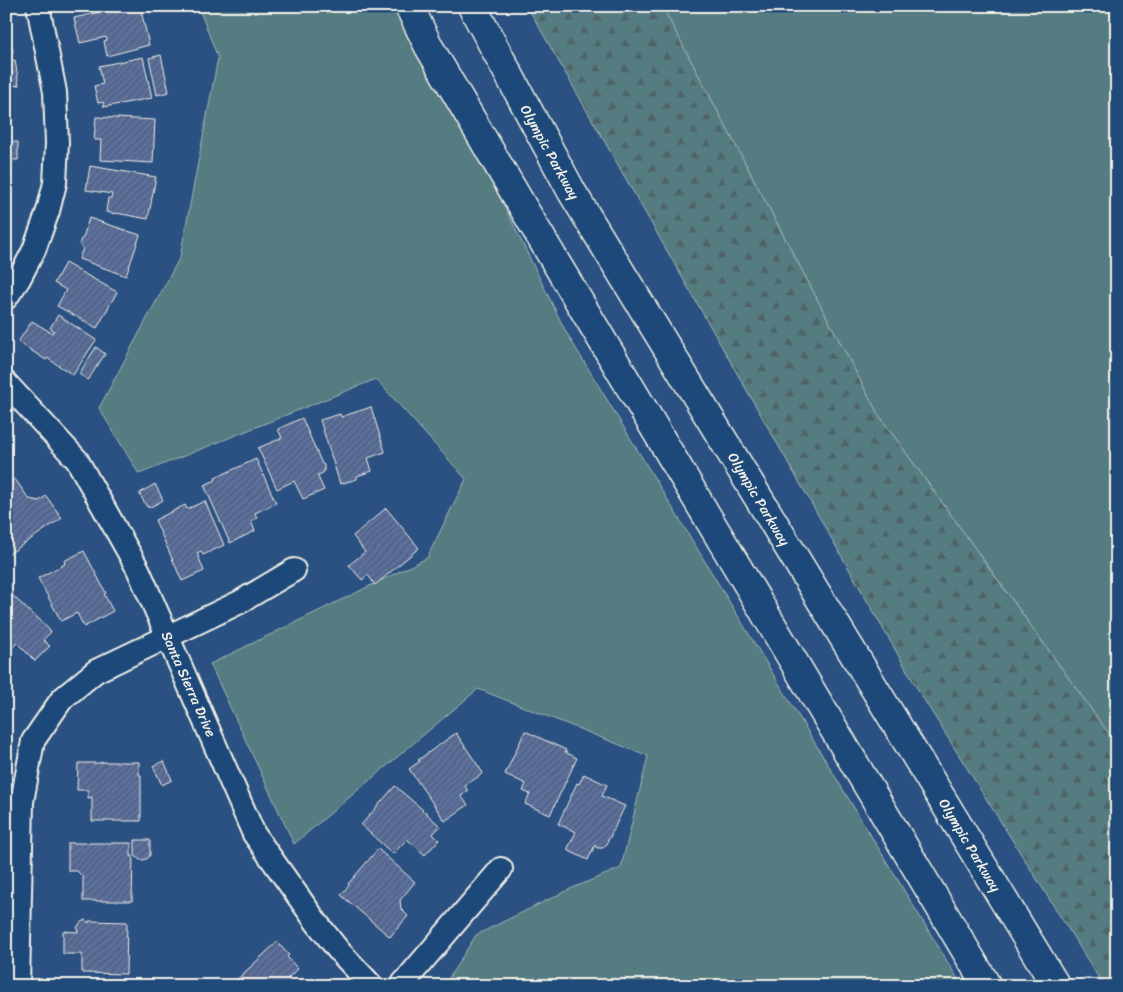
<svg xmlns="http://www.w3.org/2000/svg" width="1123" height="992" viewBox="0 0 1123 992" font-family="Sriracha,sans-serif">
<defs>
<pattern id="forest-firs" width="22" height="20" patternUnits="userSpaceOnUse" patternTransform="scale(1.25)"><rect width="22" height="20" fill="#547b81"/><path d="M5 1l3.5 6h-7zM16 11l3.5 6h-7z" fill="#4f6466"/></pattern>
<pattern id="building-hatch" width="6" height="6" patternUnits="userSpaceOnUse" patternTransform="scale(1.25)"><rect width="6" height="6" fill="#5b709e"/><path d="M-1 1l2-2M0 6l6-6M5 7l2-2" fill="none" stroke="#525c72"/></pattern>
</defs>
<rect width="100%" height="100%" fill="#2a5181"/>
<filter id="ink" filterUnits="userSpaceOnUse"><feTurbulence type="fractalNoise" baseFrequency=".02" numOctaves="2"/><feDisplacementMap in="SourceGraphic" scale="10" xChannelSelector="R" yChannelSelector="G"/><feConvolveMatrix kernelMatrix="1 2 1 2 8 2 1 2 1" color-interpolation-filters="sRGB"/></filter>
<g filter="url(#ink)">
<g fill="#547b81" stroke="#a4b6b4">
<path d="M198 6H406L566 332 962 986H444L476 935 570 889 621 868 648 756 478 689 294 844 210 664 427 558 466 479 376 379 139 474 99 408 180 257 218 58Z"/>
<path d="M662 6H1117V745L878 414Z"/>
</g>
<path fill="url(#forest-firs)" stroke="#a4b6b4" d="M527 6H662L878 414 1117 745V986H1104L921 695Z"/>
<g fill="url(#building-hatch)" stroke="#f4f1e8">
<path d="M137 6H140L149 45 107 56 104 41 107 40 106 37 80 43 74 18 109 10V12Z"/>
<path d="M6 29H8L13 52 6 53Z"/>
<path d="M161 55 169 92 157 95 149 58Z"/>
<path d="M143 57 152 98 104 107 103 102 98 103 94 86 103 84 99 66Z"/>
<path d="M15 60 19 85 6 87V62Z"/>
<path d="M96 117 155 120 153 163 100 160 101 140H94Z"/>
<path d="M6 123H10L9 142H18V160H12V165H6Z"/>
<path d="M90 166 156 177 148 219 116 213V214L106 212 108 198H111L112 194 86 190Z"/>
<path d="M89 218 140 235 126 276 79 259 83 248 80 245V242L81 239 83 238Z"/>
<path d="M65 263 117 292 97 328 57 306 66 290 54 283Z"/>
<path d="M58 315 96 340 73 375 47 358 46 360 18 342 32 321 52 333 54 331 50 328Z"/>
<path d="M96 347 105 354 88 380 79 374Z"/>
<path d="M371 407 385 452 368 458 372 471 357 476V479L340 484 320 420 340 414 341 417Z"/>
<path d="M302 418 322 464 324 465V472L319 475H317L324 490 303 499 294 481 277 489 258 448 282 438 278 429Z"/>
<path d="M256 459 276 503 255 513 257 518 251 521 255 531 230 543 204 485 216 480 215 478Z"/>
<path d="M15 479 29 499 39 501 46 496 62 518 9 554 6 550V485Z"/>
<path d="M155 484 163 500 149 508 148 506 147 507 140 495V493Z"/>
<path d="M205 501 224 545 203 555 201 551 197 553 204 571 182 581 155 520 185 505 187 509Z"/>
<path d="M386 508 419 548 375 585 368 575 362 580 349 565 365 552 353 536Z"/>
<path d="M84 551 106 593 104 594 113 611 84 627 77 613 61 621 38 578 65 564 64 561Z"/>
<path d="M6 590H7L34 616 38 618 51 632 43 640 50 646 35 661 17 643 6 654Z"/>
<path d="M525 731 566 750 565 752 577 758 550 815 525 804 530 794 523 791 526 784 505 774Z"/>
<path d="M456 733 483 773 465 786 468 791 461 796 468 805 445 821 409 769 420 761 418 760Z"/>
<path d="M164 761 172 780 162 785 153 766Z"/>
<path d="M101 762H139V775H141V821H92V797L88 798V790H77L78 763H101Z"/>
<path d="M584 774 607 785 602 796 625 806 609 839H608L607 844 603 848H597L595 845 588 860 567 850 576 832 558 824 577 783 579 784Z"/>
<path d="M395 786 423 810 422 811 426 812 428 815 440 826 433 834 439 840 425 855 407 839 393 854 361 825Z"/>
<path d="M135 840H150V855L148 858 144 860H140L135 856Z"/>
<path d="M68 843H131V856H133L132 901H83V877L77 871H68Z"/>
<path d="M378 849 415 882 400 900 401 909 408 916 390 937 341 895 349 885 348 884Z"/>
<path d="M85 920 89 923V921L127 922 126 974 82 973V954H63V931L78 932 77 928 80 923Z"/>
<path d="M277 942 289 955 287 957 298 969 288 978 295 986H230Z"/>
</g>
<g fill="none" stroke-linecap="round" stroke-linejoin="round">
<defs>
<g id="minor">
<path d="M6 298 19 279 34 250 48 211 55 183 57 143 55 92 38 6"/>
<path d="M6 383 77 460 138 569 254 834 317 923 339 951 372 986"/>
<path d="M18 986 22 802 33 741 62 699 96 671 240 602 294 570"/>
<path d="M401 986 501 869"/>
</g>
<g id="primary">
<path d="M409 6 429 47 524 209 987 986"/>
<path d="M472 6 572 192 1056 986"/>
</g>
</defs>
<use href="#minor" stroke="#f4f1e8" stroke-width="26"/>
<use href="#primary" stroke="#f4f1e8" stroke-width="31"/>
<use href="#minor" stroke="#1f4a7a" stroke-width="22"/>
<use href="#primary" stroke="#1f4a7a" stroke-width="28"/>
</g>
</g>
<g text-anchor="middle" stroke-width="4" stroke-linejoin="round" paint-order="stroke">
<g font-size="14" fill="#f4f1e8" stroke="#1f4a7a">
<text transform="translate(550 152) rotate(61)" y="5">Olympic Parkway</text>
<text transform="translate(759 499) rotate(59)" y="5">Olympic Parkway</text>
<text transform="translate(189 684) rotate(66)" y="5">Santa Sierra Drive</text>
<text transform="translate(970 845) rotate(59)" y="5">Olympic Parkway</text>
</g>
</g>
<rect width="1123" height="992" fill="none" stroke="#1f4a7a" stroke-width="25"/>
<rect x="12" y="12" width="1098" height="967" fill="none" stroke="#f4f1e8" stroke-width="2" filter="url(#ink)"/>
</svg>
